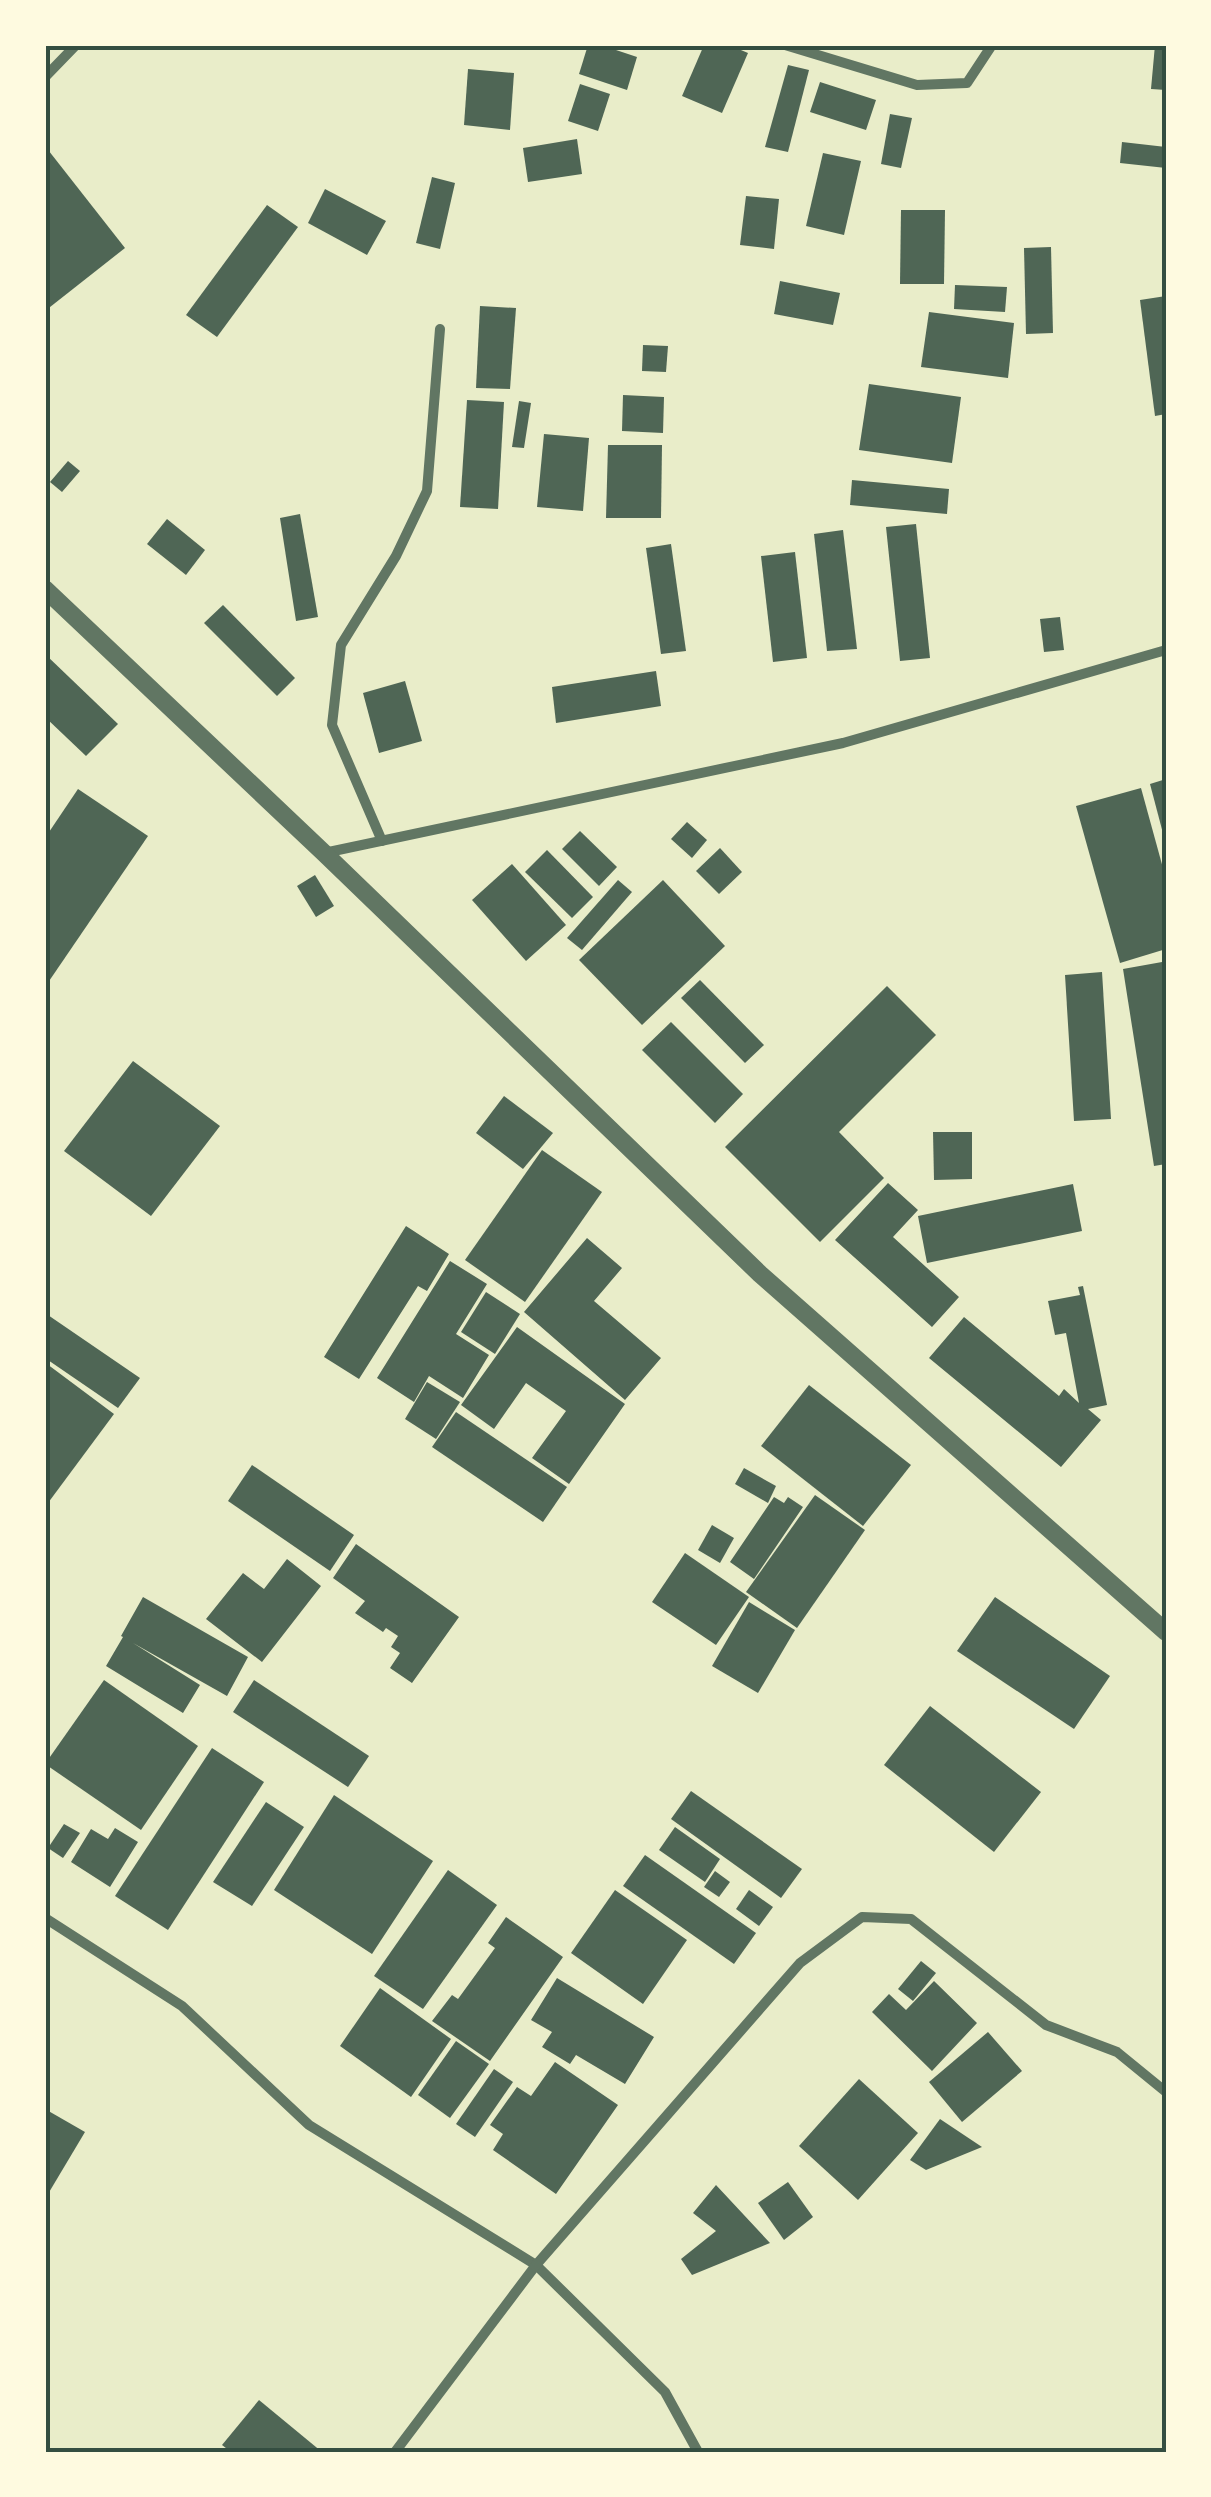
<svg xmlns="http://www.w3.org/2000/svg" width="1211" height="2497" viewBox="0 0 1211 2497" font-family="'IBM Plex Sans',sans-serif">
<rect width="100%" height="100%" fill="#e9edc9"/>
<g fill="#4f6655">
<path d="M588 45H601L637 57 627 90 579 74Z"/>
<path d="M704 45H729L748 53 722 113 682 96Z"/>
<path d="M1155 45H1166V90L1151 89Z"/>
<path d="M788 65 809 70 788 152 765 147Z"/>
<path d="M468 69 514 73 510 130 464 125Z"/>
<path d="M820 82 876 100 866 130 810 112Z"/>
<path d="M580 84 610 94 598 131 568 121Z"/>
<path d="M890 114 912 118 901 168 881 164Z"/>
<path d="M577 139 582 174 528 182 523 148Z"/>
<path d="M1122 142 1166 147V168L1120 163Z"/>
<path d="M45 146 125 248 45 311Z"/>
<path d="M823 153 861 161 844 235 806 226Z"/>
<path d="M432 177 455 183 440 249 416 243Z"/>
<path d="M325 189 386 221 367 255 308 223Z"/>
<path d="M746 196 779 199 774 249 740 245Z"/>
<path d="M267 205 298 227 217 337 186 315Z"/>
<path d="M901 210H945L944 284H900Z"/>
<path d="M1051 247 1053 333 1026 334 1024 248Z"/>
<path d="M780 281 840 293 833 325 774 314Z"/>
<path d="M955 285 1007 287 1005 312 954 309Z"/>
<path d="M1166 296V414L1155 416 1140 300Z"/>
<path d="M480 306 516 308 510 389 476 388Z"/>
<path d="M929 312 1014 323 1008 378 921 367Z"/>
<path d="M643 345 668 346 666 372 642 371Z"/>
<path d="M869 384 961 397 952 463 859 450Z"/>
<path d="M623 395 664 397 663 433 622 431Z"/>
<path d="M467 400 504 402 498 509 460 507Z"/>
<path d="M519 401 531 403 524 448 512 447Z"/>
<path d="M544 434 589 438 583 511 537 507Z"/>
<path d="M608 445H662L661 518H606Z"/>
<path d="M68 461 80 471 62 492 50 482Z"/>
<path d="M852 480 949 489 947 514 850 505Z"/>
<path d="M300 514 318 617 296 621 280 518Z"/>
<path d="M167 519 205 550 186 575 147 544Z"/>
<path d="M916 524 930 658 900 661 886 527Z"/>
<path d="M843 530 857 649 827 651 814 534Z"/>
<path d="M671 544 686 651 661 654 646 548Z"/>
<path d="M795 552 807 658 773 662 761 556Z"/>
<path d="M223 605 295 678 277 696 204 623Z"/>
<path d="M1060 617 1064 650 1044 652 1040 619Z"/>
<path d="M45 654 118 724 86 756 45 717Z"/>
<path d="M656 671 661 706 556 723 552 687Z"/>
<path d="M405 681 422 741 379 753 363 693Z"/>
<path d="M1166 779V841H1165L1150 784Z"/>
<path d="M1141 788 1166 879V949L1120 963 1076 806Z"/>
<path d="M78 789 148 836 45 987V838Z"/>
<path d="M687 822 707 840 692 858 671 839Z"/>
<path d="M580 831 617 867 599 886 562 849Z"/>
<path d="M720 848 742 872 719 894 696 871Z"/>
<path d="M547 850 593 897 572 918 525 872Z"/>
<path d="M512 864 566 925 526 961 472 900Z"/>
<path d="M315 875 334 906 316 917 297 886Z"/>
<path d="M618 880 632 892 582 950 567 938Z"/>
<path d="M663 880 725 946 642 1025 579 960Z"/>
<path d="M1162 962 1166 992V1164L1154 1166 1123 969Z"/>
<path d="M1102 972 1111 1119 1074 1121 1065 975Z"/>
<path d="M700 980 764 1045 745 1063 681 998Z"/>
<path d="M887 986 936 1035 839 1132 884 1178 820 1242 725 1147Z"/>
<path d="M671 1022 743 1094 715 1123 642 1050Z"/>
<path d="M133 1061 220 1126 151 1216 64 1151Z"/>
<path d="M504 1096 553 1133 523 1169 476 1133Z"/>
<path d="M933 1132H972V1179L934 1180Z"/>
<path d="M542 1150 602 1192 525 1302 465 1260Z"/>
<path d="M888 1183 918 1210 893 1237 959 1297 932 1327 835 1240Z"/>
<path d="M1073 1184 1082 1231 927 1263 918 1216Z"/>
<path d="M406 1226 449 1254 427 1291 418 1286 359 1379 324 1357Z"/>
<path d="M587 1238 622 1268 594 1301 661 1358 625 1400 524 1312Z"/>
<path d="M450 1261 487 1284 456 1334 489 1355 463 1398 429 1376 414 1402 377 1378Z"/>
<path d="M1083 1286 1107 1405 1088 1409 1101 1420 1061 1467 929 1358 964 1317 1059 1396 1064 1389 1079 1403 1066 1333 1055 1335 1048 1301 1080 1295 1078 1287Z"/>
<path d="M486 1292 520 1314 495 1354 461 1332Z"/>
<path d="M45 1313 140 1378 118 1408 45 1358Z"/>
<path d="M517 1327 625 1404 569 1484 532 1458 566 1411 526 1383 494 1429 461 1405Z"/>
<path d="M47 1364 114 1414 45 1507V1367Z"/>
<path d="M427 1382 460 1402 436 1439 405 1419Z"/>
<path d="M809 1385 911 1465 863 1526 761 1446Z"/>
<path d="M456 1412 567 1487 543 1522 432 1447Z"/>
<path d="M252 1465 354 1535 330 1571 228 1501Z"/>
<path d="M744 1468 776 1486 768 1503 735 1484Z"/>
<path d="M815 1495 865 1530 797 1628 746 1592Z"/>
<path d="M774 1497 784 1503 788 1497 803 1507 754 1579 730 1562Z"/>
<path d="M712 1525 734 1538 720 1563 698 1550Z"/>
<path d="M356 1544 459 1617 412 1683 390 1668 400 1653 391 1647 398 1636 386 1628 383 1632 355 1613 365 1601 333 1578Z"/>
<path d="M685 1553 749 1597 716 1645 652 1602Z"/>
<path d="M287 1559 321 1586 262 1662 206 1619 243 1573 264 1589Z"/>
<path d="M143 1597 248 1657 227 1696 133 1643 200 1685 183 1713 106 1666 123 1637 121 1636Z"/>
<path d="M995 1597 1110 1676 1074 1729 957 1651Z"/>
<path d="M749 1602 795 1630 758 1693 712 1666Z"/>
<path d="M104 1680 198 1746 141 1830 45 1764Z"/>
<path d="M254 1680 369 1756 348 1787 233 1712Z"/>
<path d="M930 1706 1041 1792 994 1852 884 1765Z"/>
<path d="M212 1748 264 1782 168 1930 115 1896Z"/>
<path d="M691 1791 802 1869 781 1898 671 1819Z"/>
<path d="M334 1795 433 1861 372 1954 274 1890Z"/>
<path d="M266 1802 304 1827 252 1906 213 1882Z"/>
<path d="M64 1824 80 1833 63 1858 48 1848Z"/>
<path d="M675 1827 720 1859 705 1882 659 1850Z"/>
<path d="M115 1828 138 1842 110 1887 71 1862 91 1829 108 1839Z"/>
<path d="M645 1855 756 1933 734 1964 623 1886Z"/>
<path d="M448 1870 497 1905 423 2009 374 1976Z"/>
<path d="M715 1871 730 1882 719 1897 704 1887Z"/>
<path d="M615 1890 687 1940 643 2004 571 1953Z"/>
<path d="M749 1890 773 1907 759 1926 736 1909Z"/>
<path d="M506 1917 563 1957 490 2061 432 2021 452 1995 458 1999 495 1948 488 1943Z"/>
<path d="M921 1961 936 1973 913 2001 898 1989Z"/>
<path d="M557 1978 654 2037 625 2084 576 2055 570 2064 542 2047 552 2032 531 2020Z"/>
<path d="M934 1981 977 2023 932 2071 872 2012 889 1994 906 2010Z"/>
<path d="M380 1988 451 2039 411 2097 340 2046Z"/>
<path d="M988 2032 1022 2071 962 2122 929 2082Z"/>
<path d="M456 2041 489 2064 450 2118 418 2095Z"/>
<path d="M555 2062 618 2105 556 2194 493 2150 503 2134 490 2125 517 2087 531 2096Z"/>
<path d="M494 2069 513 2082 475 2137 456 2124Z"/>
<path d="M859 2079 918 2133 858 2200 799 2146Z"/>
<path d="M45 2109 85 2132 45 2199Z"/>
<path d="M940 2119 982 2147 926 2170 910 2160Z"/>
<path d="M788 2182 813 2217 784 2240 758 2203Z"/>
<path d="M716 2185 770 2243 692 2275 681 2259 716 2231 693 2213Z"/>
<path d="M259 2400 322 2452H231L222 2445Z"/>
</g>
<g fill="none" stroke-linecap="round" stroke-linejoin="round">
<g stroke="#617663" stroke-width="10">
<path d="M785 45 917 85 967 83 992 45"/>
<path d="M45 77 76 45"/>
<path d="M382 841 332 725 341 645 396 556 427 491 440 329"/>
<path d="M324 853 843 743 1166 650"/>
<path d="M45 1918 182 2006 309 2125 536 2265 665 2392 698 2452"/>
<path d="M395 2452 536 2265 800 1963 862 1917 911 1919 1046 2025 1117 2052 1166 2092"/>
</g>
<path stroke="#617663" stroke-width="18" d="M45 589 324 853 760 1274 1166 1632"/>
</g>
<rect width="1211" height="2497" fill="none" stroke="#fefae0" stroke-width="95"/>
<rect x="48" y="48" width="1116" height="2402" fill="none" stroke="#344e41" stroke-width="4"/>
</svg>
